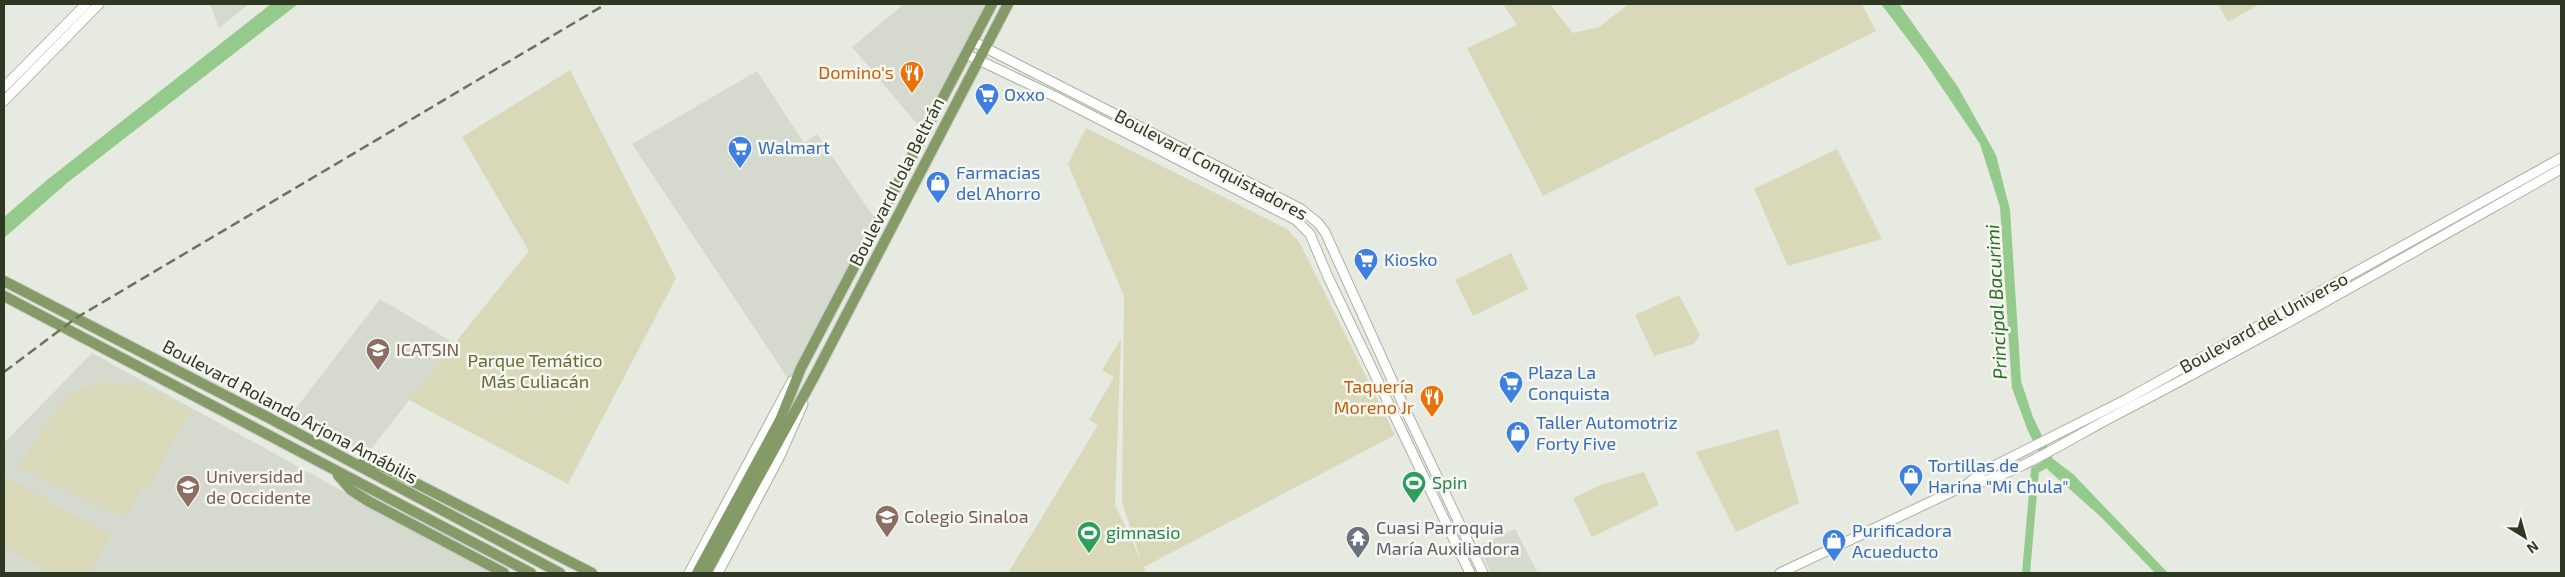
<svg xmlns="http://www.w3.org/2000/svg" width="2565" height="577" viewBox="0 0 2565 577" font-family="'Exo 2',sans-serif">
<rect width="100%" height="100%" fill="#e7eae0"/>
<g fill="#d6d9ce">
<path d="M210 4H249L219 28Z"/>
<path d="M904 4H992L924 132 852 47Z"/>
<path d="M757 71 804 143 817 134 877 222 791 383 632 144Z"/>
<path d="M380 299 454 343 367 454 290 416Z"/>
<path d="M92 353 491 573H4V443Z"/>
<path d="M1515 529 1538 573H1491L1478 546Z"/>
</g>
<g fill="#d9d9ba">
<path d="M1503 4H1550L1573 33 1599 27 1629 4H1862L1876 31 1543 196 1467 48 1517 25Z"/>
<path d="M2218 4H2260L2228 22Z"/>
<path d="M570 70 676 278 568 484 409 400 529 251 462 137Z"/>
<path d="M1086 128 1287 229 1300 243 1395 435 1144 567 1146 573H1008L1098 425 1089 420 1114 377 1102 370 1121 339 1115 505 1141 560 1122 502 1124 296 1068 164Z"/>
<path d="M1837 149 1882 239 1788 266 1754 189Z"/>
<path d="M1511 253 1528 289 1473 316 1455 280Z"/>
<path d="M1679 295 1700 335 1694 344 1654 356 1635 315Z"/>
<path d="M101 382 137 385 191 410 148 489 143 487 132 506 134 507 126 515 114 513 18 466 65 400 77 390Z"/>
<path d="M1778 429 1799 503 1736 532 1696 452Z"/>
<path d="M1644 472 1659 505 1592 537 1573 498 1601 485Z"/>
<path d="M4 476 111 536 90 573H51L4 547Z"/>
</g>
<g fill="#94cb8c">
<path d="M271 4H298L67 183 4 238V217L47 180Z"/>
<path d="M1881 4H1899L1958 87 1996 155 2010 210 2021 381 2033 417 2053 459 2073 474 2168 573H2155L2101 517 2048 470 2028 431 2012 388 2000 207 1980 144 1922 58Z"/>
</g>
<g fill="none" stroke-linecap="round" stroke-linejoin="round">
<path stroke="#94cb8c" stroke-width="8" d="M2026 573 2035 470 2048 463"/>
<defs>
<g id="minor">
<path d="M972 41 1301 209 1318 223 1325 232 1406 411 1483 573"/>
<path d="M966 54 1054 96 1296 220 1310 234 1328 277 1470 573"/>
<path d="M4 87 86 4"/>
<path d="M4 101 99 4"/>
<path d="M1966 485C2005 481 2075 436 2112 417 2264 338 2412 253 2561 169"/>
<path d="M689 573 792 381"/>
<path d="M718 573 780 456 803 404"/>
<path d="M1780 573 1966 485 1982 472 2125 400 2561 158"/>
</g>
<g id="major">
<path d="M4 281 269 418 560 573"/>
<path d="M4 296 531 573"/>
<path d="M359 465 369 461 390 470 592 573"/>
<path d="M338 475 351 490 368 501 504 573"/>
<path d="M697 573 780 420 801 368 992 4"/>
<path d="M706 573 815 375 1008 4"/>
</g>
</defs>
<use href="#minor" stroke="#acb1a3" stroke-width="11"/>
<use href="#major" stroke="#c5c7c1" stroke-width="12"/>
<use href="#minor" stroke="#fff" stroke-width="9"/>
<use href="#major" stroke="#849b68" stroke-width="10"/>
<path stroke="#6a745c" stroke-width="2.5" stroke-dasharray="10 5" stroke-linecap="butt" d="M4 372 76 318 606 4"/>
</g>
<defs>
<symbol id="restaurant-pin" viewBox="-11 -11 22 30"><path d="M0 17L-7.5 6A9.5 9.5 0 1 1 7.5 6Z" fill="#e8710a" stroke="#f5f7f0"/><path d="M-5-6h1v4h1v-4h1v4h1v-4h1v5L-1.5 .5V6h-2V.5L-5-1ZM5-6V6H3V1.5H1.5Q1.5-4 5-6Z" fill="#fff"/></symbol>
<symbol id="supermarket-pin" viewBox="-11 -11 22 30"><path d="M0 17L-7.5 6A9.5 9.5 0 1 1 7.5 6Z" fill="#3f7fe0" stroke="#f5f7f0"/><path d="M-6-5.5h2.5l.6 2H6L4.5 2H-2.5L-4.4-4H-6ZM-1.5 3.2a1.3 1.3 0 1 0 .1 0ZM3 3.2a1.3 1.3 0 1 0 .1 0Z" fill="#fff"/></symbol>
<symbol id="shop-pin" viewBox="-11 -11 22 30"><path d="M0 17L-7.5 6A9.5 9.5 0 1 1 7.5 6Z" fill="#3f7fe0" stroke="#f5f7f0"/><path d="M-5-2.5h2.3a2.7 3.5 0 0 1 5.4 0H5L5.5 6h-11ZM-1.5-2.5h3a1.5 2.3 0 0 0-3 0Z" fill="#fff"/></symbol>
<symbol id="school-pin" viewBox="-11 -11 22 30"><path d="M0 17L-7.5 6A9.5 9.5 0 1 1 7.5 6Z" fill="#8d6e63" stroke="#f5f7f0"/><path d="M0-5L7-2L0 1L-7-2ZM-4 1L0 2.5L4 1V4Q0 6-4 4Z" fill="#fff"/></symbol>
<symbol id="stadium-pin" viewBox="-11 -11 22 30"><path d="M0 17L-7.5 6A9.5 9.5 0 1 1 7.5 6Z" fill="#2e9e5b" stroke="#f5f7f0"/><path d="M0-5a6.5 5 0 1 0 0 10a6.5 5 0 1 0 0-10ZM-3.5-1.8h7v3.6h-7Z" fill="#fff"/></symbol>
<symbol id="university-pin" viewBox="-11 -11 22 30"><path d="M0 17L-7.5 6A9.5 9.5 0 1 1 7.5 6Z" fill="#8d6e63" stroke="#f5f7f0"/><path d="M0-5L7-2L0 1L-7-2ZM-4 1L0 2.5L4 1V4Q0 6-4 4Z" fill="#fff"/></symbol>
<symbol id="temple-pin" viewBox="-11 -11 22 30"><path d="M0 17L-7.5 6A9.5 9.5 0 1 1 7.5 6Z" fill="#6b7280" stroke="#f5f7f0"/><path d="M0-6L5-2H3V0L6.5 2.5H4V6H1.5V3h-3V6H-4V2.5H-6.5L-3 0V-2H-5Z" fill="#fff"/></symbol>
</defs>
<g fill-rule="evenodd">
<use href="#restaurant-pin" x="898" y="59" width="28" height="38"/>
<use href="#supermarket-pin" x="973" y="81" width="28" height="38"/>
<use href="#supermarket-pin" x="726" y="134" width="28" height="38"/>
<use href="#shop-pin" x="924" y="169" width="28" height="38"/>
<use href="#supermarket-pin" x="1352" y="246" width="28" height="38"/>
<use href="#school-pin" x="364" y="336" width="28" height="38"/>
<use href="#supermarket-pin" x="1497" y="369" width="28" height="38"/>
<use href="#restaurant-pin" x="1418" y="383" width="28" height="38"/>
<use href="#shop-pin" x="1504" y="419" width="28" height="38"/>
<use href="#shop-pin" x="1897" y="462" width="28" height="38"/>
<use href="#stadium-pin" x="1400" y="469" width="28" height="38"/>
<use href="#university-pin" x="174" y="473" width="28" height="38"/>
<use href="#school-pin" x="873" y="503" width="28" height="38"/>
<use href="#stadium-pin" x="1075" y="519" width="28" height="38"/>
<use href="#temple-pin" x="1344" y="524" width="28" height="38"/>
<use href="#shop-pin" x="1820" y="527" width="28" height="38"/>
</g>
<g text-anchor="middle" stroke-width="5" stroke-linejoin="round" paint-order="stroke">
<g font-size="18" fill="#c56008" stroke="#f5f7f0" text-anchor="end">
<text x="894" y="79">Domino's</text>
<text x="1414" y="393">Taquería<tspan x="1414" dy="21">Moreno Jr</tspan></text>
</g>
<g font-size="18" fill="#366cbe" stroke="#f5f7f0" text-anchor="start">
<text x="1004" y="101">Oxxo</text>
<text x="758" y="154">Walmart</text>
<text x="956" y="179">Farmacias<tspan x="956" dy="21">del Ahorro</tspan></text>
<text x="1384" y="266">Kiosko</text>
<text x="1528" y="379">Plaza La<tspan x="1528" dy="21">Conquista</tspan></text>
<text x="1536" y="429">Taller Automotriz<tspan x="1536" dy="21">Forty Five</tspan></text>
<text x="1928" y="472">Tortillas de<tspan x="1928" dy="21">Harina "Mi Chula"</tspan></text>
<text x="1852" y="537">Purificadora<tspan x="1852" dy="21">Acueducto</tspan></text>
</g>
<g font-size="18" fill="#2f3822" stroke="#f5f7f0">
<text transform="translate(1211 165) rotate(28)" y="6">Boulevard Conquistadores</text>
<text transform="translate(897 182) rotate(-63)" y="6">Boulevard Lola Beltrán</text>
<text transform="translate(2264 323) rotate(-29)" y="6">Boulevard del Universo</text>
<text transform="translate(290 412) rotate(28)" y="6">Boulevard Rolando Arjona Amábilis</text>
</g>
<g font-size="18" fill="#785e54" stroke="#f5f7f0" text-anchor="start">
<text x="396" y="356">ICATSIN</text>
<text x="206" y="483">Universidad<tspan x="206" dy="21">de Occidente</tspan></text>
<text x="904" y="523">Colegio Sinaloa</text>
</g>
<g font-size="18" fill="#666c30" stroke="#f5f7f0">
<text x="535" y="367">Parque Temático<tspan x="535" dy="21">Más Culiacán</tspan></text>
</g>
<g font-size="18" fill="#27864d" stroke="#f5f7f0" text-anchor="start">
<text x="1432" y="489">Spin</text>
<text x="1106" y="539">gimnasio</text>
</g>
<g font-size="18" fill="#5b616d" stroke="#f5f7f0" text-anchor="start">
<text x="1376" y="534">Cuasi Parroquia<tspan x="1376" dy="21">María Auxiliadora</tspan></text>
</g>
<g font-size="19" font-style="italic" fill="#2b6f22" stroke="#f5f7f0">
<text transform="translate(1996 302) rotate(-93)" y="7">Principal Bacurimi</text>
</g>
</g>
<rect width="2565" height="577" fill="none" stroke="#2f3822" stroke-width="10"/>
<g transform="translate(2525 537) rotate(143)" stroke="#f5f7f0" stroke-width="4" paint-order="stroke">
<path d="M0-4L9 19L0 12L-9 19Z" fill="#2f3822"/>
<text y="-8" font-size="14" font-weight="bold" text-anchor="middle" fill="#2f3822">N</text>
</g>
</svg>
